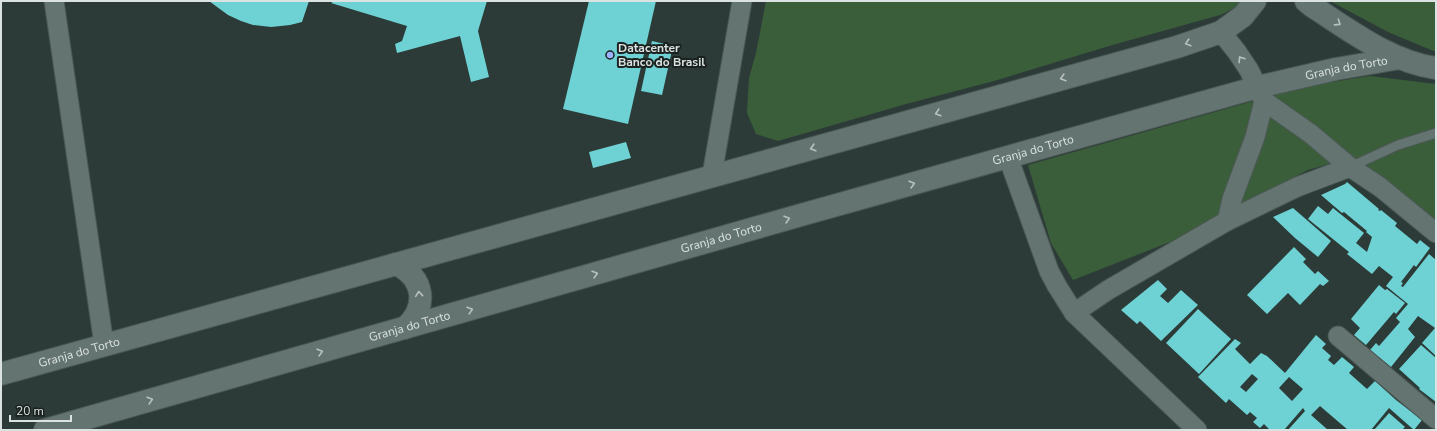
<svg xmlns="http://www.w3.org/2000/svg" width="1437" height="431" viewBox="0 0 1437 431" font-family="'Nunito Sans',sans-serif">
<rect width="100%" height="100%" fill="#2c3b38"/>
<g fill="#3b5e3a">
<path d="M766 1H1240L1235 8 1220 15 1109 46 994 81 906 104 778 141 756 134 747 113 749 78 756 53Z"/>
<path d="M1330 1H1436V52L1388 32Z"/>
<path d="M1370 76 1436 84V237L1343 160 1308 170 1170 242 1073 280 1051 243 1028 165 1306 86Z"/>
</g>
<g fill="#6ed1d3" fill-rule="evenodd">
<path d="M209 1H309L302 22 290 25 271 27 253 25 241 21 228 15Z"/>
<path d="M334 1H487L478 31 489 77 471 82 460 36 397 53 395 44 402 41 407 26 331 3Z"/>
<path d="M589 1H656L628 124 563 109Z"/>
<path d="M652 41 673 46 662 95 641 91Z"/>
<path d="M626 142 631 158 593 168 589 152Z"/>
<path d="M1347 182 1379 209 1378 210 1380 211 1381 210 1397 223 1395 226 1417 244 1420 240 1430 248 1416 267 1414 265 1401 282 1403 283 1401 286 1403 287 1429 254 1436 260V356L1422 343 1435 328 1418 316 1408 329 1415 337 1391 367 1370 350 1376 343 1379 346 1400 322 1396 318 1408 304 1386 286 1393 277 1379 266 1372 274 1347 254 1349 252 1308 219 1318 206 1328 214 1333 208 1364 233 1356 243 1367 252 1372 237 1366 232 1367 231 1344 212 1342 213 1321 195 1345 184Z"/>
<path d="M1293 208 1331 241 1318 257 1295 238 1273 217Z"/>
<path d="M1294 247 1306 259 1303 262 1315 274 1318 271 1329 281 1323 286 1320 284 1300 305 1288 293 1267 314 1247 295Z"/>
<path d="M1158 280 1167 289 1160 296 1168 303 1181 290 1198 305 1161 341 1140 321 1137 324 1121 310Z"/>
<path d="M1379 285 1385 290 1387 289 1405 303 1396 314 1394 312 1366 345 1354 335 1360 328 1351 319Z"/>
<path d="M1198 309 1231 339 1199 374 1166 343Z"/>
<path d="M1316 335 1326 344 1322 348 1331 356 1328 360 1334 365 1342 357 1354 367 1349 373 1367 389 1375 381 1396 400 1422 420 1414 430 1389 408 1371 430H1348L1320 406 1311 415 1328 430H1288L1305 411 1303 408 1284 430H1268L1269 429 1264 424 1260 428 1253 422 1257 418 1250 412 1247 415 1229 399 1226 403 1198 377 1235 339 1241 343 1235 349 1250 364 1261 353 1267 356 1285 373ZM1252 374 1258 379 1246 392 1240 387ZM1289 377 1303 389 1292 401 1279 388Z"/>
<path d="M1421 345 1436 358V402L1419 389 1420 388 1399 369Z"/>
<path d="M1389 413 1405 427 1402 430H1374Z"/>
</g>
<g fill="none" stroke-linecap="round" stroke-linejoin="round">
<defs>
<path id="lane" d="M1350 167 1398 145 1436 133"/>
<g id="street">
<path d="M54 1 104 345"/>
<path d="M1221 32 1237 52 1249 70 1264 101 1311 134 1350 167 1380 187 1436 233"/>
<path d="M1008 157 1049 271 1057 286 1074 313 1197 430"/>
<path d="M712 175 742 1"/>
<path d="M1227 221 1232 199 1255 137 1264 101"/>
<path d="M1074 313 1108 290 1227 221 1297 187 1350 167"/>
<path d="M1338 336 1436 419"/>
</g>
<g id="secondary">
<path d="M1306 1 1312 6C1349 30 1391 62 1436 68"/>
<path d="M396 264C424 277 429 307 405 328"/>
<path id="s1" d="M1 374 1177 47 1221 32 1243 16 1255 1"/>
<path id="s2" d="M45 430 808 213 1258 87 1336 69 1400 58"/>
</g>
</defs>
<use href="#lane" stroke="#4b5855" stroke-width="11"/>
<use href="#street" stroke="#4b5855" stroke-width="21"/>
<use href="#secondary" stroke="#4b5855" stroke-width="24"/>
<use href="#lane" stroke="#647470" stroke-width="9"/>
<use href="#street" stroke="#647470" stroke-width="19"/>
<use href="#secondary" stroke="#647470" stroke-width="22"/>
</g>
<defs><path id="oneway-chevron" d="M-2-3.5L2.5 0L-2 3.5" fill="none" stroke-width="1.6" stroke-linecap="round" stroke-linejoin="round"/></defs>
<g stroke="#b7c2bf">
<use href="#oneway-chevron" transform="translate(1338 23) rotate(33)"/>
<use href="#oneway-chevron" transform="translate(1188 43) rotate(162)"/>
<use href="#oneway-chevron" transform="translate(1241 59) rotate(-123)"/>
<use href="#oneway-chevron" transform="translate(1063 78) rotate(164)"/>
<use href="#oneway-chevron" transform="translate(938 113) rotate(164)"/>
<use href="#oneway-chevron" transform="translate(813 148) rotate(164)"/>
<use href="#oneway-chevron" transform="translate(912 184) rotate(-16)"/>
<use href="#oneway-chevron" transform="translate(787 219) rotate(-16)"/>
<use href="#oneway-chevron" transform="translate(595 274) rotate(-16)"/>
<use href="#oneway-chevron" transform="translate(419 294) rotate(-96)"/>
<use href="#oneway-chevron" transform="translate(470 310) rotate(-16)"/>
<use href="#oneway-chevron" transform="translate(320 352) rotate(-16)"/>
<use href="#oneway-chevron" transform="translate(150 400) rotate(-16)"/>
</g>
<circle fill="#9cb4fd" stroke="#1a211f" stroke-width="1.5" cx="610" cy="55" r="4"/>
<g text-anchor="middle" stroke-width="4" stroke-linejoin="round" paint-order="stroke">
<g font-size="12" font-weight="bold" fill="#dae3e1" stroke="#1a211f" text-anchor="start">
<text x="618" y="52">Datacenter<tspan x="618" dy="14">Banco do Brasil</tspan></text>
</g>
<g font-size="12" fill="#dae3e1" stroke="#1a211f">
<text dy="4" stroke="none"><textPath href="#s2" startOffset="1351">Granja do Torto</textPath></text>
<text dy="4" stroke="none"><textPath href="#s2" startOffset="1027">Granja do Torto</textPath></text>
<text dy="4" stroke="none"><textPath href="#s2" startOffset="703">Granja do Torto</textPath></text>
<text dy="4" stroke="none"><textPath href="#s2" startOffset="379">Granja do Torto</textPath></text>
<text dy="4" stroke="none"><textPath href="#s1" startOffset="81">Granja do Torto</textPath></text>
</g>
</g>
<rect width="1437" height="431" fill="none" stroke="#dae3e1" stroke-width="4"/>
<path d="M10 415v6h61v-6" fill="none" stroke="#dae3e1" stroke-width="2"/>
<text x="16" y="415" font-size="12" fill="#dae3e1" stroke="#1a211f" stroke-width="3" paint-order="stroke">20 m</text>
</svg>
